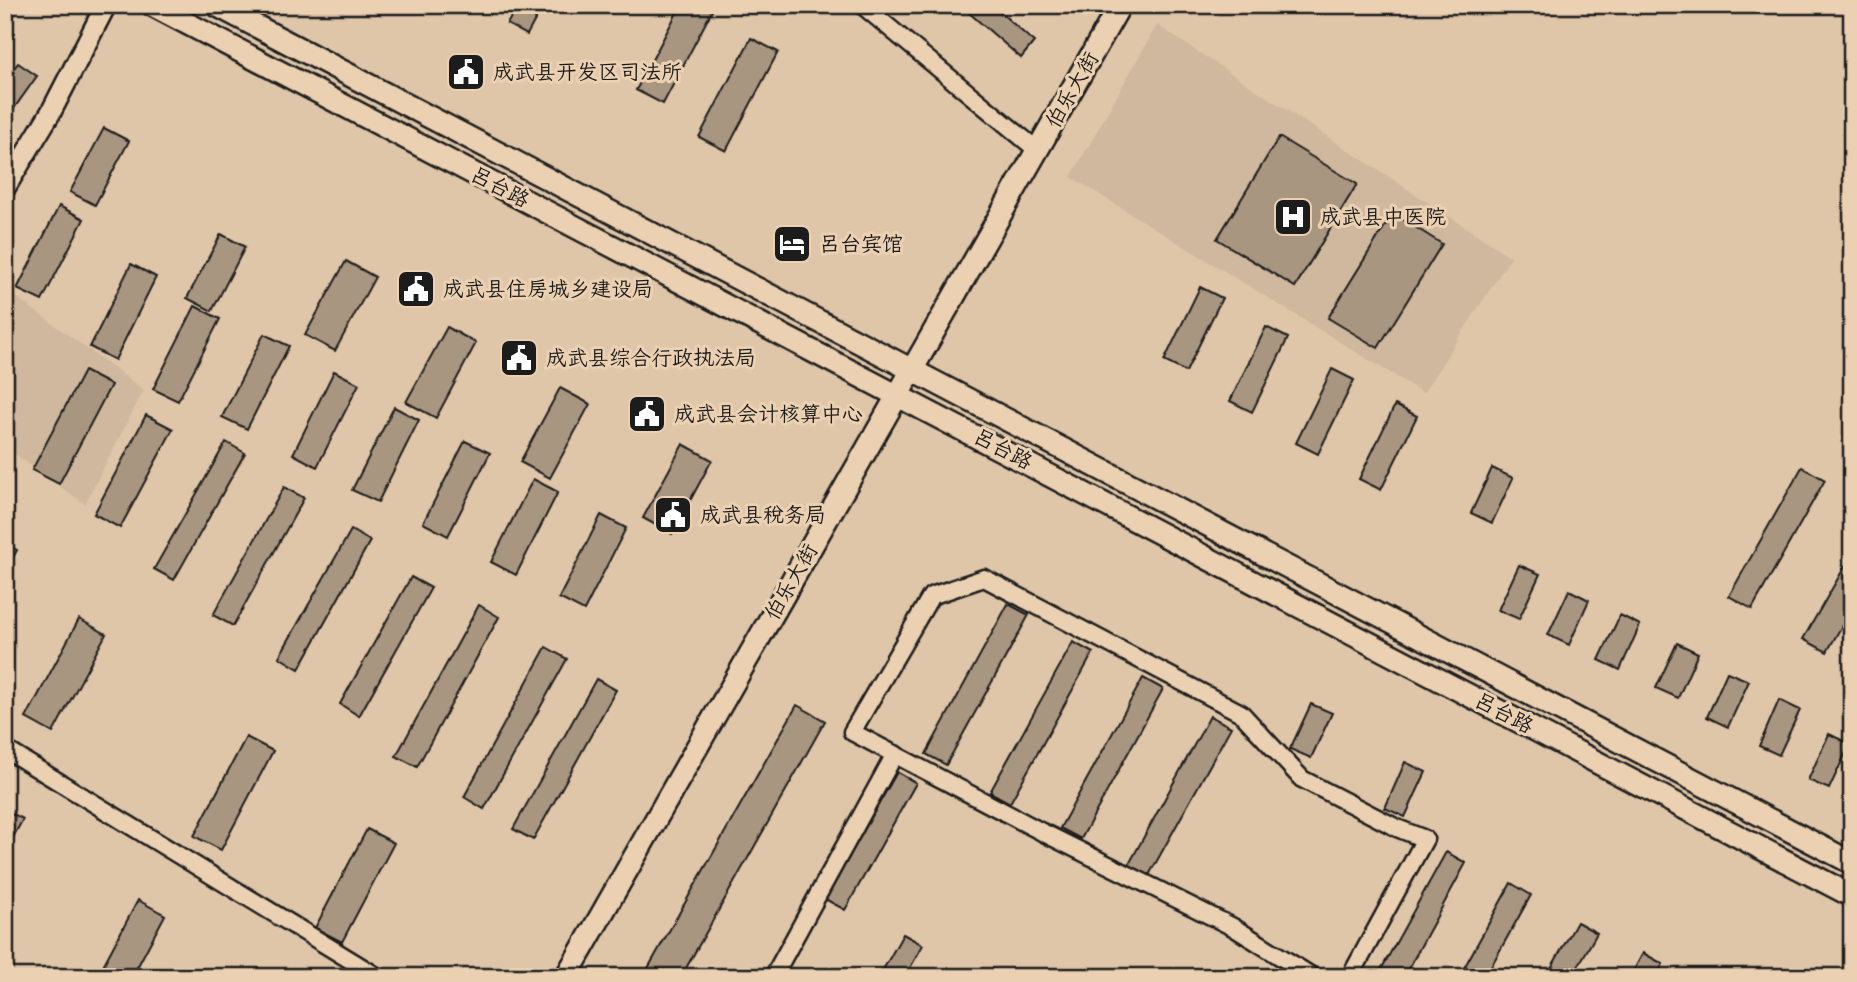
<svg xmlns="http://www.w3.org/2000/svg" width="1857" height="982" viewBox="0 0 1857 982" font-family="'Balsamiq Sans','LXGW WenKai TC',sans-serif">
<rect width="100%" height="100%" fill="#dfc6a9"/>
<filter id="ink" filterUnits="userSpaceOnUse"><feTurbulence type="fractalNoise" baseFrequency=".0143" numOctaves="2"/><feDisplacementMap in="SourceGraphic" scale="14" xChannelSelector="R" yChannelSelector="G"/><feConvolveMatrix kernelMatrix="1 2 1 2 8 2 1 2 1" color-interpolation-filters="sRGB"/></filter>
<g filter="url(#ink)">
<g fill="#cfb89d">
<path d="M1157 25 1511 257 1423 393 1071 177Z"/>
<path d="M5 289 144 390 85 504 5 447Z"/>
</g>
<g fill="#a99681" stroke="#1c1c1c" stroke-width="2">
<path d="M518 5H543L527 35 507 24Z"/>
<path d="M681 5H715L663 104 636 90Z"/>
<path d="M960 5H992L1034 42 1021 58Z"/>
<path d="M751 38 778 52 726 151 699 137Z"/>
<path d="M18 63 37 76 5 121V80Z"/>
<path d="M104 128 129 141 95 205 70 192Z"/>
<path d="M1279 137 1357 184 1295 287 1217 239Z"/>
<path d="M59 206 84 219 42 301 17 289Z"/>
<path d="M1393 213 1442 244 1378 348 1328 318Z"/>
<path d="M221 234 245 247 212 311 187 298Z"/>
<path d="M346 261 375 277 335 351 305 335Z"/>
<path d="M131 264 156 277 115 360 90 347Z"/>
<path d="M1200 287 1222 298 1186 372 1164 361Z"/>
<path d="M195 306 220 319 178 401 153 389Z"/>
<path d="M447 327 476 343 436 418 406 402Z"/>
<path d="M1266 327 1288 338 1252 412 1230 401Z"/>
<path d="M264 334 289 346 247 429 222 417Z"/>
<path d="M1332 369 1354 380 1318 454 1296 443Z"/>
<path d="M84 371 111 385 59 484 32 470Z"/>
<path d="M334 371 359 384 317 467 293 454Z"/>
<path d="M560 388 590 404 550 478 520 462Z"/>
<path d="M1395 405 1417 416 1381 490 1359 479Z"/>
<path d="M394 407 419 420 378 502 352 490Z"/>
<path d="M146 415 173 429 120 528 94 514Z"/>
<path d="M465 441 490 453 448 536 423 523Z"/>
<path d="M226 442 245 453 174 580 154 569Z"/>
<path d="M683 444 712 460 672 534 643 518Z"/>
<path d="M1802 467 1825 480 1752 609 1729 596Z"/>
<path d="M1492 468 1513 478 1492 523 1471 513Z"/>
<path d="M533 479 558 492 516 575 491 562Z"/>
<path d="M284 487 304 498 233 626 213 615Z"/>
<path d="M601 515 626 528 584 611 559 598Z"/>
<path d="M351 530 370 541 299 669 279 657Z"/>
<path d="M5 543 17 550 5 572Z"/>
<path d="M1852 554V608L1827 652 1803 639Z"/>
<path d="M1519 565 1540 574 1519 619 1498 610Z"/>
<path d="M411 577 431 588 359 716 340 704Z"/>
<path d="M1569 590 1589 600 1569 645 1548 635Z"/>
<path d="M1008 604 1029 615 946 765 926 754Z"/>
<path d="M479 605 499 617 417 767 396 756Z"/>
<path d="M1620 615 1640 625 1620 670 1599 660Z"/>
<path d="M79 619 106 634 53 733 26 718Z"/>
<path d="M1073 642 1093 653 1010 803 990 792Z"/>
<path d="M1677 643 1698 653 1678 698 1656 688Z"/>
<path d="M546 647 567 659 484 809 464 797Z"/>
<path d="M1727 672 1749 681 1728 727 1707 717Z"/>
<path d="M1143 678 1163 689 1081 839 1060 828Z"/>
<path d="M596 679 616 690 533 840 513 829Z"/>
<path d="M1779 700 1800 710 1779 755 1759 746Z"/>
<path d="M1311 704 1332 713 1311 758 1290 749Z"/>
<path d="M797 705 825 721 681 977H643Z"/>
<path d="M1210 716 1231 727 1148 877 1128 866Z"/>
<path d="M1829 734 1850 744 1829 789 1808 780Z"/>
<path d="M246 737 273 751 221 850 194 836Z"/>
<path d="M1405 762 1426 772 1405 817 1385 808Z"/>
<path d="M897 772 916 783 845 910 825 899Z"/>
<path d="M5 810 23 819 5 852Z"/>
<path d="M367 829 394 843 342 942 315 928Z"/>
<path d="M1446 852 1466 863 1404 977H1377Z"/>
<path d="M1511 883 1531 895 1485 977H1459Z"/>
<path d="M138 900 165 915 132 977H97Z"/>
<path d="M1577 922 1597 933 1572 977H1546Z"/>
<path d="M903 934 923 945 905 977H879Z"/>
<path d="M1643 953 1663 964 1656 977H1630Z"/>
</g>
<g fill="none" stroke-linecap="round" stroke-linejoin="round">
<defs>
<g id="minor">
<path d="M862 5 1037 150"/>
<path d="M5 749 378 977"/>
<path d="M773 977 895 754"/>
<path d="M1313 977 1233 927 1042 832 852 732 931 596 984 578 1241 713 1302 779 1397 828 1425 839 1350 977"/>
</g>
<path id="tertiary" d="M5 188 51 112 106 5"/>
<g id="secondary">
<path d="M152 5 1852 896"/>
<path d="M216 5 1852 863"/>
<path d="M566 977 1120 5"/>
</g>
</defs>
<use href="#minor" stroke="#1c1c1c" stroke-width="21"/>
<use href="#tertiary" stroke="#1c1c1c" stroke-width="24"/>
<use href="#secondary" stroke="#1c1c1c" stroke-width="26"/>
<use href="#minor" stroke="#ebd1b2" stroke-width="16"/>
<use href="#tertiary" stroke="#ebd1b2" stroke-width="19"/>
<use href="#secondary" stroke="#ebd1b2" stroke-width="21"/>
</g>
</g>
<defs>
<symbol id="civic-square" viewBox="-11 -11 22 22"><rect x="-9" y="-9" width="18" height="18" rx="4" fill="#1c1c1c" stroke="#ebd1b2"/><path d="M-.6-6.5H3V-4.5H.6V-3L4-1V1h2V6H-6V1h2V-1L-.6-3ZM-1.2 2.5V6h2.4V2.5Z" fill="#fff"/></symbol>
<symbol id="hospital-square" viewBox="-11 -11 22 22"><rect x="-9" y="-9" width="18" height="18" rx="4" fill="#1c1c1c" stroke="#ebd1b2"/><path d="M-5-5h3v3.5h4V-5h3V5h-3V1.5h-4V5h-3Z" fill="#fff"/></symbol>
<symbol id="hotel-square" viewBox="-11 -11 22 22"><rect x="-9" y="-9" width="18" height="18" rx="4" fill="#1c1c1c" stroke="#ebd1b2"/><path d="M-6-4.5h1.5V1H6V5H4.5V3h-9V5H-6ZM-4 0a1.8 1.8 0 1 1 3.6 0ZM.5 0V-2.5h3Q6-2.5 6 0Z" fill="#fff"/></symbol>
</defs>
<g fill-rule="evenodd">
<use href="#civic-square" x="444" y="50" width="44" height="44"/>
<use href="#hospital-square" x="1271" y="195" width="44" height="44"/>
<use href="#hotel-square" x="770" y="222" width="44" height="44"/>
<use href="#civic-square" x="394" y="267" width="44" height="44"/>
<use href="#civic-square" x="497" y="336" width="44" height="44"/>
<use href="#civic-square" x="625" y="392" width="44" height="44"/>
<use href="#civic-square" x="651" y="493" width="44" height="44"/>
</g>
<g text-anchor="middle" stroke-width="6" stroke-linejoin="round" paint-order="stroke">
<g font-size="21" fill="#1c1c1c" stroke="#ebd1b2" text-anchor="start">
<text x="493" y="79">成武县开发区司法所</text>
<text x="1320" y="224">成武县中医院</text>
<text x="819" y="251">吕台宾馆</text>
<text x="443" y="296">成武县住房城乡建设局</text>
<text x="546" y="365">成武县综合行政执法局</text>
<text x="674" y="421">成武县会计核算中心</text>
<text x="700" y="522">成武县税务局</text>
</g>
<g font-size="21" fill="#1c1c1c" stroke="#ebd1b2">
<text transform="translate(1072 90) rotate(-60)" y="7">伯乐大街</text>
<text transform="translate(500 187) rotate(28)" y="7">吕台路</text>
<text transform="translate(1003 449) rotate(28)" y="7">吕台路</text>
<text transform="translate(791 582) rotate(-60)" y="7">伯乐大街</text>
<text transform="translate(1504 713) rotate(28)" y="7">吕台路</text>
</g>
</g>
<rect width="1857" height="982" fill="none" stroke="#ebd1b2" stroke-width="28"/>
<rect x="14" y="14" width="1829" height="954" fill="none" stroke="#1c1c1c" stroke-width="2.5" filter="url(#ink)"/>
</svg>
